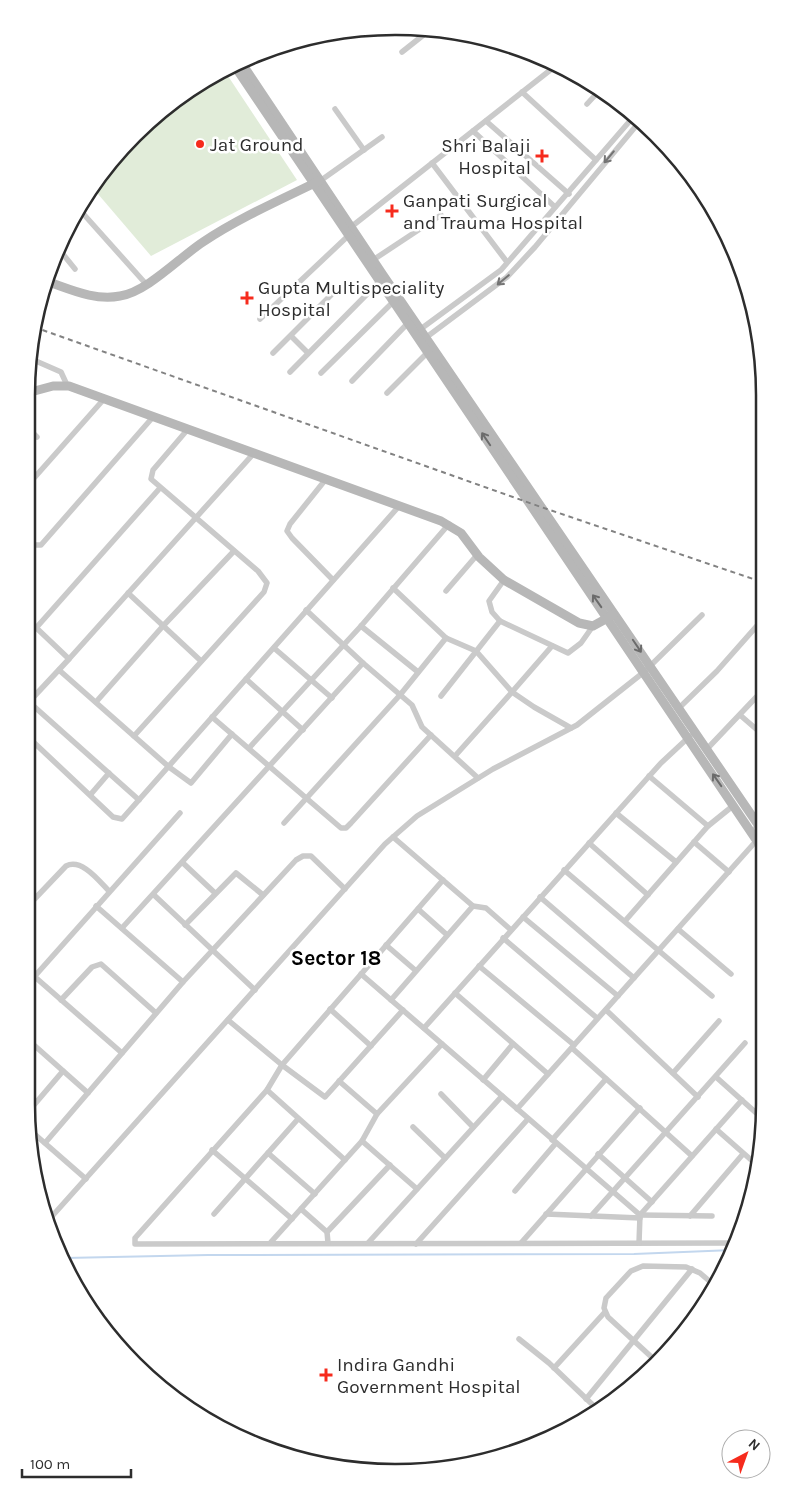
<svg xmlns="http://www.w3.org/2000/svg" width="791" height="1499" viewBox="0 0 791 1499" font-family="Karla,sans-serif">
<rect width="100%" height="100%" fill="#fff"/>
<path fill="#e1ecd9" d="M224 70 297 180 151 256 92 187C120 143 177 91 224 70Z"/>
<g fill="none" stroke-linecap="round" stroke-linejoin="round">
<path stroke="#c3d7ee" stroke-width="2" d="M65 1258 208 1255 634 1254 733 1250"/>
<g stroke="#cacaca" stroke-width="5.5">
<path d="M414 27 423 35"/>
<path d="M402 52 431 29"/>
<path d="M522 92 596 160"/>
<path d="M587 104 599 91"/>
<path d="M335 109 364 150"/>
<path d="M486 121 569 194"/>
<path d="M473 131 555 207"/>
<path d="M432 163 507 262"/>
<path d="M320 181 382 137"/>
<path d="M79 209 146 284"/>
<path d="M351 227 558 64"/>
<path d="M58 248 75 269"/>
<path d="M373 260 441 215"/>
<path d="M260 319 348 236"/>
<path d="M418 331 501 270 635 115"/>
<path d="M291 336 308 353"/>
<path d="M424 339 507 277 535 247 641 120"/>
<path d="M273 353 331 295"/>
<path d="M29 358 61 372 67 385"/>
<path d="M290 372 379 282"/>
<path d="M321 373 393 302"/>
<path d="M352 381 408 323"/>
<path d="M387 393 427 353"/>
<path d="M27 427 37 437"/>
<path d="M326 479 290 524 287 531 292 538 333 580"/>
<path d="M27 486 104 399"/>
<path d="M27 540 34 545H41L153 417"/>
<path d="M504 580 489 601 492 612 500 621 568 653 581 643 593 626"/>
<path d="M393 588 446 638 476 651 512 692 455 756"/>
<path d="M446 591 477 555"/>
<path d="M128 593 201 661"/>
<path d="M306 610 363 663 412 705 422 727 478 778"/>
<path d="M361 626 418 672"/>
<path d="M36 628 160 488"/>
<path d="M552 646 512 692 534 707 571 728"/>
<path d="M274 648 332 698"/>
<path d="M69 659 254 453"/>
<path d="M59 670 169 767 191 783 232 734"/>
<path d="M246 679 303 730"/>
<path d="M441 696 500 621"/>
<path d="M29 702 139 800"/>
<path d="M96 702 163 626 234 551"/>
<path d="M27 704 69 659 27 619"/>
<path d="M679 708 717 671 762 620"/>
<path d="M740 715 763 735"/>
<path d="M212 717 341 828H346L351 823 431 735"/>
<path d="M27 736 113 817 122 819 400 505"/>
<path d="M134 736 264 592 267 583 258 571 151 479 153 470 188 429"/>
<path d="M249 748 361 626 449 524"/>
<path d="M706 750 763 690"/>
<path d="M649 776 708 826"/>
<path d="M91 794 109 773"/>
<path d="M616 813 676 862"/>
<path d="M284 823 400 695 446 638"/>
<path d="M752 832 763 820"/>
<path d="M393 837 473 906 486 908 511 930"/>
<path d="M694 842 729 872"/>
<path d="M589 843 648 895"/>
<path d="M183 863 215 893"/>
<path d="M564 870 712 996"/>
<path d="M443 880 282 1065 267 1090 135 1238V1244L736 1243"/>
<path d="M154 895 255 990"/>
<path d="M26 896 32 901"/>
<path d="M540 897 634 978"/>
<path d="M96 906 183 982"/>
<path d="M26 908 66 866C82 858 99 881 109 891"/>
<path d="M418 909 446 934"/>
<path d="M523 917 618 996"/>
<path d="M625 921 708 826 734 805"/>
<path d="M185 925 236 873 263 895"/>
<path d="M122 928 363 663"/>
<path d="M678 929 731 974"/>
<path d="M503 938 597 1018"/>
<path d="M386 945 415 970"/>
<path d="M479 966 574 1045"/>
<path d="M361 974 640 1215 639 1243"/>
<path d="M35 977 122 1053"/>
<path d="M26 986 180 813"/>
<path d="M455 993 548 1074"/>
<path d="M61 1000 92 967 101 964 156 1013"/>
<path d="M391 1000 473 906"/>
<path d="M330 1009 371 1046"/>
<path d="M606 1010 698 1097"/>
<path d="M228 1020 282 1065 325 1097 403 1010"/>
<path d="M424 1028 661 763 690 736"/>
<path d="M26 1038 88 1093"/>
<path d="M572 1048 692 1156"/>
<path d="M673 1073 719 1021"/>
<path d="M716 1077 764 1120"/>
<path d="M483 1080 513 1044"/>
<path d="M339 1081 377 1114 442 1044"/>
<path d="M267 1090 345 1160"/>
<path d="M441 1094 473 1127"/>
<path d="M517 1109 757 840"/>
<path d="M28 1112 63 1071"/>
<path d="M413 1127 445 1158"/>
<path d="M716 1129 758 1166"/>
<path d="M31 1131 86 1179"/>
<path d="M552 1140 606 1079"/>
<path d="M362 1141 417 1189"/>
<path d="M45 1143 183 982 296 860 303 856H311L345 889"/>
<path d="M212 1150 292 1219"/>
<path d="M268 1153 315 1194"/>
<path d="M598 1154 652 1202"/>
<path d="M515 1191 556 1143"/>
<path d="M301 1209 327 1232"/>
<path d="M214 1214 298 1119"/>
<path d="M546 1214 640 1218"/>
<path d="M640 1215 742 1100"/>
<path d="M640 1215 712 1216"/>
<path d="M591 1216 745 1043"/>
<path d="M690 1216 743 1154"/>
<path d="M46 1223 385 844 417 816 493 769 577 725 644 672 702 615"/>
<path d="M271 1242 362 1141 377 1114"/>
<path d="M328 1243 327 1232 390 1165"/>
<path d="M368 1243 502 1096"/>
<path d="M521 1243 640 1108"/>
<path d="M416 1244 528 1119"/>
<path d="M519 1339 549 1363 596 1408"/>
<path d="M658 1363 608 1317 604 1308 606 1298 631 1271 643 1266 686 1267 700 1273 714 1285"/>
<path d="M554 1368 605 1312"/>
<path d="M586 1399 692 1269"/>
</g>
<g stroke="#b7b7b7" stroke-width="9">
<path d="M241 62 383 275 763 832"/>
<path d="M234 65 763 850"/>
<path d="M46 281C70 289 94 301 120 296 147 292 180 257 203 242 239 218 280 200 319 181"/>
<path d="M27 393 53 386H69L441 521 461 533 479 557 504 580 579 623 593 626 613 615"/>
</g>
<path stroke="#828282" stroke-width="2" stroke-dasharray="5 4" stroke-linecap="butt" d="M34 327 541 507 762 582"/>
</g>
<defs><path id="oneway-shaft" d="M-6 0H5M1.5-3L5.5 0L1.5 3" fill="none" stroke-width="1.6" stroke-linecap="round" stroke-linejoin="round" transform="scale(1.25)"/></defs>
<g stroke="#747474">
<use href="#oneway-shaft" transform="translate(609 157) rotate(130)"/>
<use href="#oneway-shaft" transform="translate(503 280) rotate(140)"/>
</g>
<g stroke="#6b6b6b">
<use href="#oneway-shaft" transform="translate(486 439) rotate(-124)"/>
<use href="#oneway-shaft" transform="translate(597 601) rotate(-125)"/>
<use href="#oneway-shaft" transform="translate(637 646) rotate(56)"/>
<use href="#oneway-shaft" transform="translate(717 780) rotate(-125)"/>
</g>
<g fill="#f62b1d" stroke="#fff" stroke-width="2">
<circle cx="200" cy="144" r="5"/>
<path d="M539.5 148.5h5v5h5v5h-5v5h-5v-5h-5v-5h5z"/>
<path d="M389.5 203.5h5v5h5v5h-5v5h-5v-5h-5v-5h5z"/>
<path d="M244.5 290.5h5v5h5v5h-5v5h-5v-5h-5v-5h5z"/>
<path d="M323.5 1367.5h5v5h5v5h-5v5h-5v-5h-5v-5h5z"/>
</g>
<g text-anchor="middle" stroke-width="5" stroke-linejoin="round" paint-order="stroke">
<g font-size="19" fill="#2d2d2d" stroke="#fff" text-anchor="start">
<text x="210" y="151">Jat Ground</text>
<text x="531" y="152" text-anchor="end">Shri Balaji<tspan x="531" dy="22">Hospital</tspan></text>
<text x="403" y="207">Ganpati Surgical<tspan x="403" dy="22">and Trauma Hospital</tspan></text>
<text x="258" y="294">Gupta Multispeciality<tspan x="258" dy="22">Hospital</tspan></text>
<text x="337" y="1371">Indira Gandhi<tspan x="337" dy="22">Government Hospital</tspan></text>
</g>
<g font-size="21" font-weight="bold" fill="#000" stroke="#fff">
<text x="336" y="965">Sector 18</text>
</g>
</g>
<path d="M0 0H791V1499H0ZM395 35H396A360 360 0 0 1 756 395V1104A360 360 0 0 1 396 1464H395A360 360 0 0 1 35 1104V395A360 360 0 0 1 395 35Z" fill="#fff" fill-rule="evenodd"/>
<path fill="none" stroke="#2d2d2d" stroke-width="2.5" d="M395 35H396A360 360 0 0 1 756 395V1104A360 360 0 0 1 396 1464H395A360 360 0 0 1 35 1104V395A360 360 0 0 1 395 35Z"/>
<g transform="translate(746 1454) rotate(41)"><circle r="24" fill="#ffffff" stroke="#ababab"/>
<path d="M0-4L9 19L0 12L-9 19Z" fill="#f62b1d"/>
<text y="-8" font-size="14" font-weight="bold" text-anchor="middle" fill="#2d2d2d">N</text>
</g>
<path d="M22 1469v8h109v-8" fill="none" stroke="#2d2d2d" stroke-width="2.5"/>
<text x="30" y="1469" font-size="15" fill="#2d2d2d" stroke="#ffffff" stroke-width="4" paint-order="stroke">100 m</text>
</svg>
